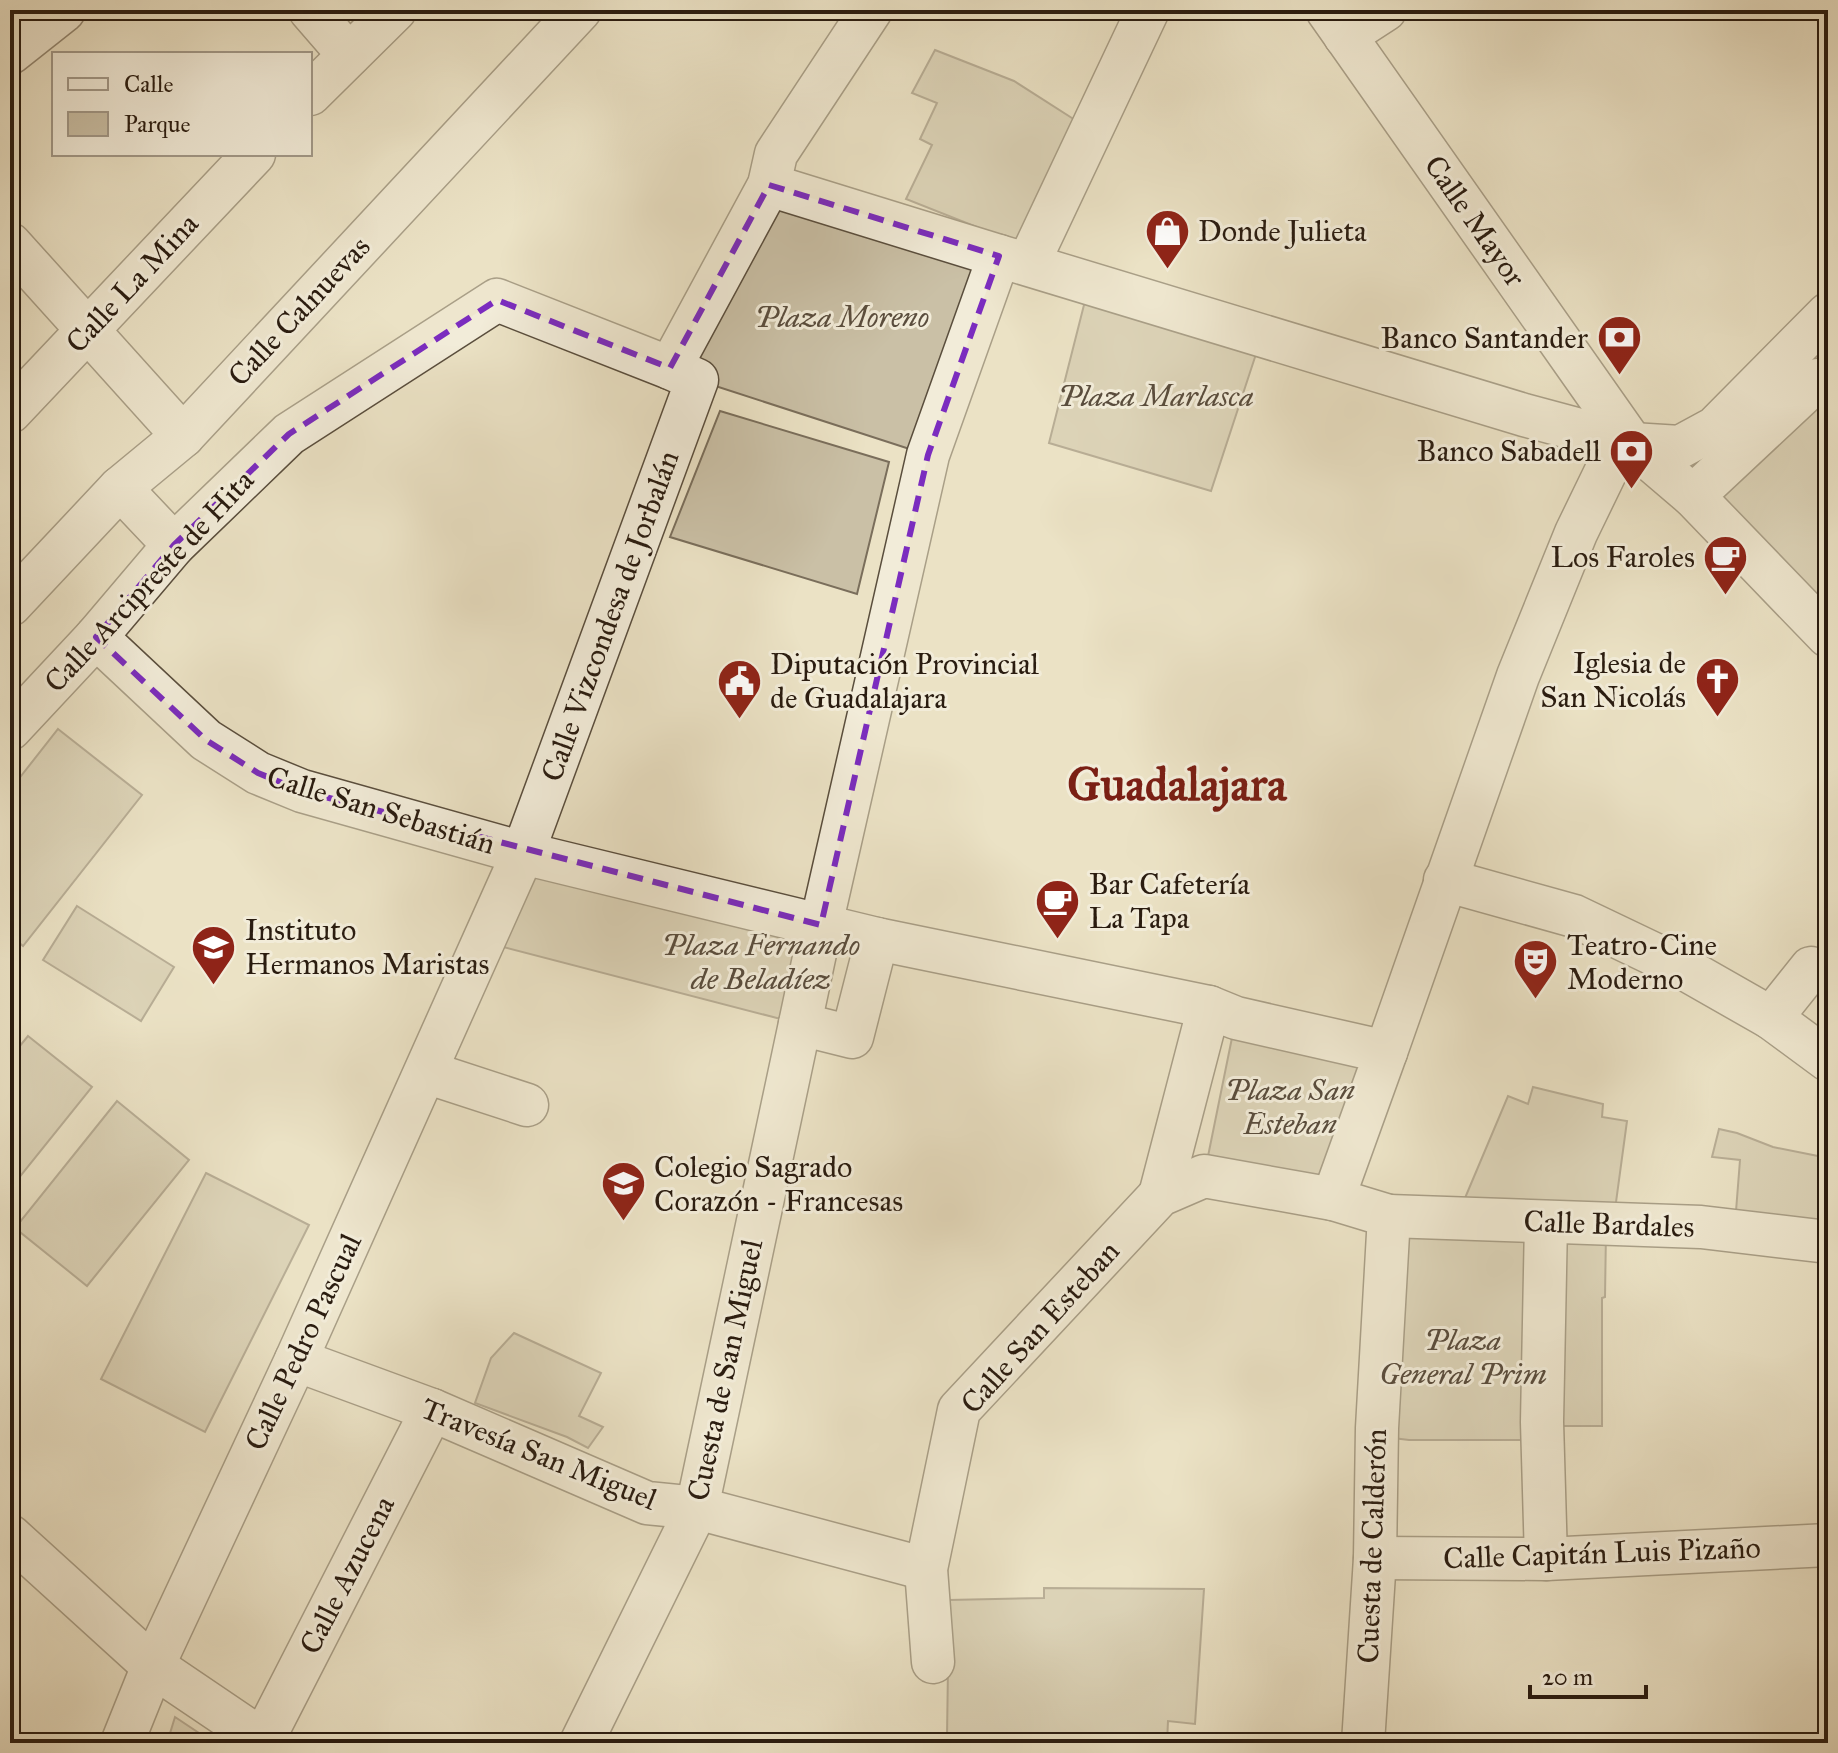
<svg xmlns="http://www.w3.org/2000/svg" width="1838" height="1753" viewBox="0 0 1838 1753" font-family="'IM FELL Great Primer',serif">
<rect width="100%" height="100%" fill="#ebe2c5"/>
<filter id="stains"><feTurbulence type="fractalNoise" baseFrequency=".0025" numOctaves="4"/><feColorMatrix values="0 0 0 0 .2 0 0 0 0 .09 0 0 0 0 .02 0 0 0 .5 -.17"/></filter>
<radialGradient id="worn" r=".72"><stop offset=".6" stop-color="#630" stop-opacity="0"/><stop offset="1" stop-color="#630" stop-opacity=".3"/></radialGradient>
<g fill="#cac0a6" stroke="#7a6e5b" stroke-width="2">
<path d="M935 50 1014 81 1086 127 1027 247 906 199 932 145 920 139 937 103 912 93Z"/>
<path d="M769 185 999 256 928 455 697 380 670 368Z"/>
<path d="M1086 297 1258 348 1211 491 1049 443Z"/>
<path d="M1828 386V636L1632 444Z"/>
<path d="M720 411 889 462 857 594 670 537Z"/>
<path d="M58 729 142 795 23 946 10 935V790Z"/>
<path d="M523 853 821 925 800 1024 484 942Z"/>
<path d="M77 906 174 967 141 1021 43 960Z"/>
<path d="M1236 1018 1386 1052 1333 1199 1204 1176Z"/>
<path d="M28 1036 92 1087 10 1189V1058Z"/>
<path d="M1533 1087 1603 1104 1602 1117 1627 1121 1614 1217 1465 1198 1508 1096 1528 1104Z"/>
<path d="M1828 1096V1232L1735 1224 1740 1160 1712 1157 1719 1129 1737 1133 1773 1147 1818 1156 1819 1134Z"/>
<path d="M117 1101 189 1160 87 1286 15 1228Z"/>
<path d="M206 1173 309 1225 205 1432 101 1379Z"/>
<path d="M1389 1216 1546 1222 1537 1440H1409L1377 1436Z"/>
<path d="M1556 1229 1606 1231 1605 1297 1602 1298V1426H1552Z"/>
<path d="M514 1333 601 1373 579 1416 603 1427 588 1448 567 1437 475 1403 491 1358Z"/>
<path d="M1044 1588 1204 1589 1195 1724 1168 1721 1167 1743H1012V1737L947 1736 949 1600 1044 1598Z"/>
<path d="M175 1717 214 1743H167Z"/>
</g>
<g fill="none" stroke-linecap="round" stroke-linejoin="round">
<defs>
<g id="street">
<path d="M310 10 349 55"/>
<path d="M1327 10 1632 444 1693 496"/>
<path d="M1345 36 1385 10"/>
<path d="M310 94 395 10"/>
<path d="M10 244 183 436"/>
<path d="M999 256 1524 415 1632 444 1680 447 1715 428 1828 314"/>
<path d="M1028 264 1148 10"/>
<path d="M1828 386 1817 380 1693 496 1828 636"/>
<path d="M10 412 254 154"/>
<path d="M120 488 174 545"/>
<path d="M10 605 120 488 183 436 580 10"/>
<path d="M96 637 206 740 258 773 302 791 523 853 697 380 670 368 769 185 776 154 871 10"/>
<path d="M10 729 96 637 174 545 289 434 497 300 670 368"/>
<path d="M1445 880 1574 916 1685 969 1771 1018"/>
<path d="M877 939 1209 1007"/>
<path d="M1811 968 1771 1018 1828 1060"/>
<path d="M1386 1052 1518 676 1576 533 1608 467 1632 444"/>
<path d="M426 1072 527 1105"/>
<path d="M1160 1195 1209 1007 1236 1018 1386 1052 1333 1199"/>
<path d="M1389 1216 1701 1227 1828 1242"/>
<path d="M1546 1222 1542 1422 1546 1559"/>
<path d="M296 1360 432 1410 647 1503 697 1508 926 1569"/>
<path d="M10 1536 153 1666 267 1743"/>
<path d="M1375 1558 1546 1559 1828 1545"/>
<path d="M933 1662 926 1569 959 1410 1160 1195 1204 1176 1333 1199 1389 1216 1377 1428 1375 1558 1363 1743"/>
<path d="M263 1740 432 1410"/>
<path d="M122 1743 153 1666 296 1360 523 853 877 939 852 1037 800 1024"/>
<path d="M581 1743 697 1508 821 925 928 455 999 256 769 185"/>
</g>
<path id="secondary" d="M10 52 63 10"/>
</defs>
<use href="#street" stroke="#5a4e3d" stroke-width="45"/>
<use href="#secondary" stroke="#2a1c10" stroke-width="47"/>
<use href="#street" stroke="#f2ecd9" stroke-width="42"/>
<use href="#secondary" stroke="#f2ecd9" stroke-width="44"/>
</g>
<path d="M0 0H1838V1753H0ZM769 185 999 256 928 455 821 925 302 791 258 773 206 740 96 637 174 545 289 434 497 300 670 368Z" fill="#ebe2c5" fill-opacity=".55" fill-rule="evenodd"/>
<path fill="none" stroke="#7b2cbf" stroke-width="6" stroke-dasharray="16 10" stroke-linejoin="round" d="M769 185 999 256 928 455 821 925 302 791 258 773 206 740 96 637 174 545 289 434 497 300 670 368Z"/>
<defs>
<symbol id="shop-pin" viewBox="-11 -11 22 30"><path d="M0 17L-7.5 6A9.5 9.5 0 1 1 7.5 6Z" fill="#8f2418" stroke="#f2ecd9"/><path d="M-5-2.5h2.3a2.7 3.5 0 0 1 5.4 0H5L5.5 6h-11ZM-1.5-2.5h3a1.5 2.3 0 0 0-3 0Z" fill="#fff"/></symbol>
<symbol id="bank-pin" viewBox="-11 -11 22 30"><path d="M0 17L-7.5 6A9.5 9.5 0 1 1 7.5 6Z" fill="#8f2418" stroke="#f2ecd9"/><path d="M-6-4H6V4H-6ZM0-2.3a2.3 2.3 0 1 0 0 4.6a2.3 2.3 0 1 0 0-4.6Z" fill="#fff"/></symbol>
<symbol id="cafe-pin" viewBox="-11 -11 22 30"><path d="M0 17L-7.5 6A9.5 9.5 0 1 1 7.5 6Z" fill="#8f2418" stroke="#f2ecd9"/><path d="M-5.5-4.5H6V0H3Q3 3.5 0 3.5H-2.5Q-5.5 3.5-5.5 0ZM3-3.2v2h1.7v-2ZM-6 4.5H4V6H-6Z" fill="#fff"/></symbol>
<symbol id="church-pin" viewBox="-11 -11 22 30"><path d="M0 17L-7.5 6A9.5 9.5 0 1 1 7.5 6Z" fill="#8f2418" stroke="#f2ecd9"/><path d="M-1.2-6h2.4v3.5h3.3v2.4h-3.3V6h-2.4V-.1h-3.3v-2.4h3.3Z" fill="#fff"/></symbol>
<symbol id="civic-pin" viewBox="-11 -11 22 30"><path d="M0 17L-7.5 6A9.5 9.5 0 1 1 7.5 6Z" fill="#8f2418" stroke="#f2ecd9"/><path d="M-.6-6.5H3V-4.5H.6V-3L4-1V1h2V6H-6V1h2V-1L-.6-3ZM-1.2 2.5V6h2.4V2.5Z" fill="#fff"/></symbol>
<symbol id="school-pin" viewBox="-11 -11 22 30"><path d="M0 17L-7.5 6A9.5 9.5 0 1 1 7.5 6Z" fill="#8f2418" stroke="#f2ecd9"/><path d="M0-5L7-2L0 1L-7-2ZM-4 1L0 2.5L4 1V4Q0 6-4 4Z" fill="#fff"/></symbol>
<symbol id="theatre-pin" viewBox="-11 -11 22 30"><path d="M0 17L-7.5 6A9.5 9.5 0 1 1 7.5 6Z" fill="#8f2418" stroke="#f2ecd9"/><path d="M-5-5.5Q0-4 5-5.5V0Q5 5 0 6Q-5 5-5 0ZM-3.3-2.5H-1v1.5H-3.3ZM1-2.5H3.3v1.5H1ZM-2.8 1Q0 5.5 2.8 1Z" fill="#fff"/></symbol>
</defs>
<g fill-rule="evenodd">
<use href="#shop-pin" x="1142" y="206" width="51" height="69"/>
<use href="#bank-pin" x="1594" y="312" width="51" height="69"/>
<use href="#bank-pin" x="1606" y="426" width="51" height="69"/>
<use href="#cafe-pin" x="1700" y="532" width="51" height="69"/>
<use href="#church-pin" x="1692" y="654" width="51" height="69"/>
<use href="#civic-pin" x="714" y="656" width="51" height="69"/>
<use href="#cafe-pin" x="1032" y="876" width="51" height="69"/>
<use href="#school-pin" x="188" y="922" width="51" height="69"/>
<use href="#theatre-pin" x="1510" y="936" width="51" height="69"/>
<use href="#school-pin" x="598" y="1158" width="51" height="69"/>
</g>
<g text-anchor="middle" stroke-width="6" stroke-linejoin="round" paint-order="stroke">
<g font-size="30" fill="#2a1c10" stroke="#f2ecd9">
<text transform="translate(1475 221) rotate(55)" y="10">Calle Mayor</text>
<text transform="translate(132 283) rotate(-47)" y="10">Calle La Mina</text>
<text transform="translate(299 311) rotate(-47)" y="10">Calle Calnuevas</text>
<text transform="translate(149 581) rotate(-47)" y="10">Calle Arcipreste de Hita</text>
<text transform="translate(610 616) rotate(-70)" y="10">Calle Vizcondesa de Jorbalán</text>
<text transform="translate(381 810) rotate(17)" y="10">Calle San Sebastián</text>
<text transform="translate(1609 1224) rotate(2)" y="10">Calle Bardales</text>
<text transform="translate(1040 1327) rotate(-48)" y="10">Calle San Esteban</text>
<text transform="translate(303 1342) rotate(-65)" y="10">Calle Pedro Pascual</text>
<text transform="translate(725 1370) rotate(-78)" y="10">Cuesta de San Miguel</text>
<text transform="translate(539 1454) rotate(22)" y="10">Travesía San Miguel</text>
<text transform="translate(1372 1546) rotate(-88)" y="10">Cuesta de Calderón</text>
<text transform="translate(1602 1553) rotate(-2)" y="10">Calle Capitán Luis Pizaño</text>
<text transform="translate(347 1575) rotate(-63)" y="10">Calle Azucena</text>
</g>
<g font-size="30" fill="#2a1c10" stroke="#f2ecd9" text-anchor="start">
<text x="1198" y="241">Donde Julieta</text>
<text x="1588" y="348" text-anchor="end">Banco Santander</text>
<text x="1601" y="461" text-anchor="end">Banco Sabadell</text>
<text x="1695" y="567" text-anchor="end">Los Faroles</text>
<text x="1686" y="673" text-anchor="end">Iglesia de<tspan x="1686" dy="34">San Nicolás</tspan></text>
<text x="770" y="674">Diputación Provincial<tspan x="770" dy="34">de Guadalajara</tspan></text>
<text x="1089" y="894">Bar Cafetería<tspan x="1089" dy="34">La Tapa</tspan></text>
<text x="245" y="940">Instituto<tspan x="245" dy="34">Hermanos Maristas</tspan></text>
<text x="1567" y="955">Teatro-Cine<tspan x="1567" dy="34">Moderno</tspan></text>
<text x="654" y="1177">Colegio Sagrado<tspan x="654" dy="34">Corazón - Francesas</tspan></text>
</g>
<g font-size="30" font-style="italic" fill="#5a4d3d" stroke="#f2ecd9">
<text x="842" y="327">Plaza Moreno</text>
<text x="1156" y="406">Plaza Marlasca</text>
<text x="761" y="955">Plaza Fernando<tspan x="761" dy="34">de Beladíez</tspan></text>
<text x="1290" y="1100">Plaza San<tspan x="1290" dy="34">Esteban</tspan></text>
<text x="1463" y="1350">Plaza<tspan x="1463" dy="34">General Prim</tspan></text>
</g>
<g font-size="46" font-weight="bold" fill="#7a1f14" stroke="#f2ecd9">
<text x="1177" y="800">Guadalajara</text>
</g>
</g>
<rect width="1838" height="1753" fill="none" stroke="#ebe2c5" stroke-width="40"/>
<rect x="12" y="12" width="1814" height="1729" fill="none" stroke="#2a1c10" stroke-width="4"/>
<rect x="20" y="20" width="1798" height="1713" fill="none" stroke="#2a1c10" stroke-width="2"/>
<rect x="52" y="52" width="260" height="104" fill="#f2ecd9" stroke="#a29989" stroke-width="2"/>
<rect x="68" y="78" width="40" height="12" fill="#f2ecd9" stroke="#a29989" stroke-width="2"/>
<text x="124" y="92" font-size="24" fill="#2a1c10">Calle</text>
<rect x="68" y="112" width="40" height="24" fill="#cac0a6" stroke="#a29989" stroke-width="2"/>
<text x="124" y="132" font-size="24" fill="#2a1c10">Parque</text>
<path d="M1530 1685v12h116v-12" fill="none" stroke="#2a1c10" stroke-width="4"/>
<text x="1542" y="1685" font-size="24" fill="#2a1c10" stroke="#f2ecd9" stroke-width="6" paint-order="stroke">20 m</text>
<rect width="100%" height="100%" filter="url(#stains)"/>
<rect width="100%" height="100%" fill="url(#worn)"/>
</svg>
